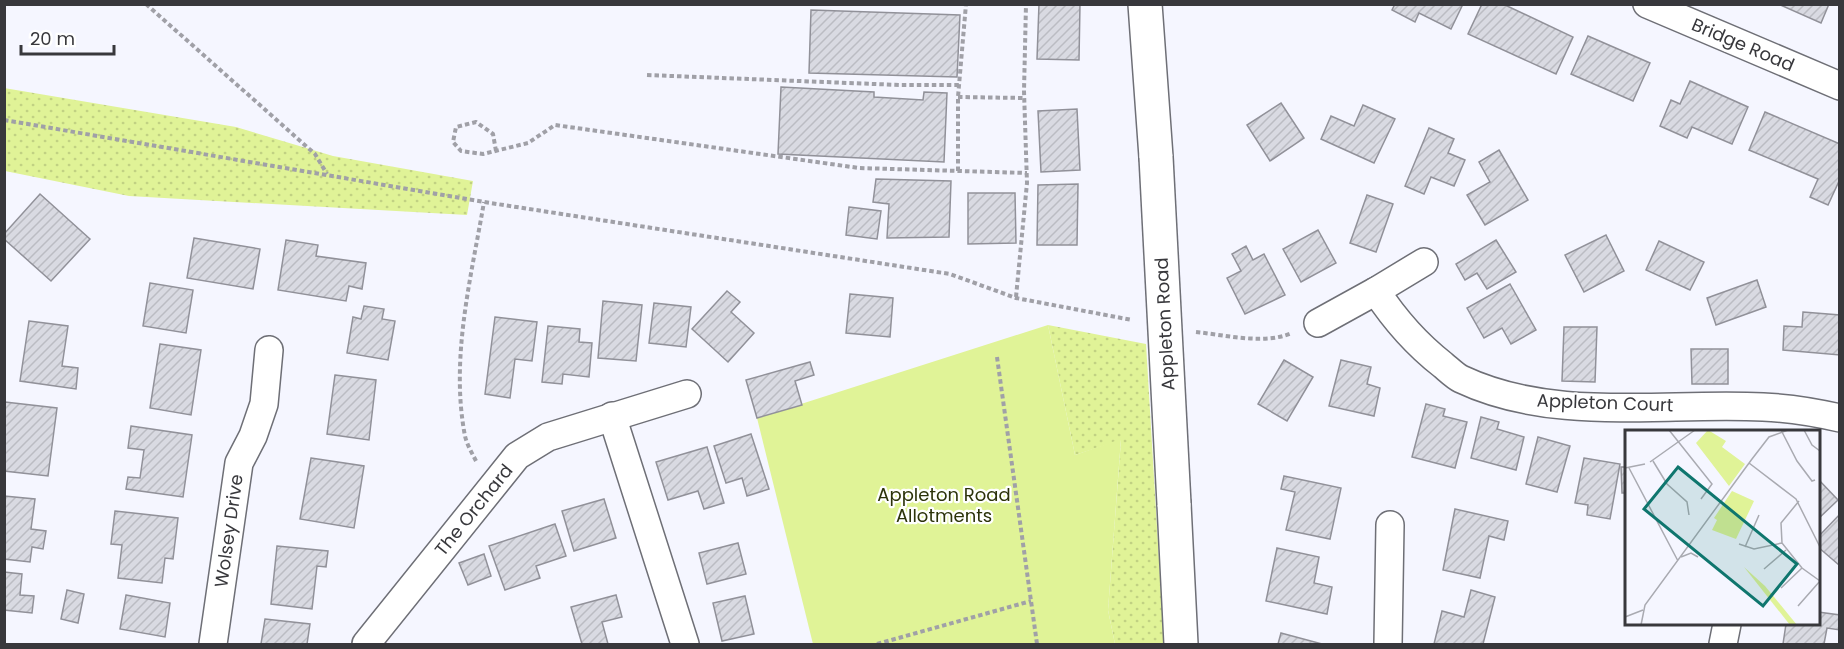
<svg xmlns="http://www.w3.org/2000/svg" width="1844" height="649" viewBox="0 0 1844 649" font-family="Poppins,sans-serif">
<defs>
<pattern id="grass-dots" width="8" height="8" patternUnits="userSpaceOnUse" patternTransform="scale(1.5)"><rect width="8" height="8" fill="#e0f397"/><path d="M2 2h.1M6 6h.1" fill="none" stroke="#c1d183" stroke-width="1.8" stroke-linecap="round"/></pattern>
<pattern id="building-hatch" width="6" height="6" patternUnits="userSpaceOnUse" patternTransform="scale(1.5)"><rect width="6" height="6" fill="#d9dae2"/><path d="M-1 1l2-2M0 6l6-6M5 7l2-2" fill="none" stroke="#bbbcc3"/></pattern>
</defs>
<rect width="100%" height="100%" fill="#f5f6ff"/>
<g fill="url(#grass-dots)">
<path d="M4 88 236 127 333 156 473 181 467 215 129 196 5 171Z"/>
<path d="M1048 325 1146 344 1164 644H1115L1108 610 1121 440 1075 455Z"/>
</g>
<path fill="#e0f397" d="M1048 325 1075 455 1121 439 1108 610 1115 644H813L757 418Z"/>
<g fill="url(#building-hatch)" stroke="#919199" stroke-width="1.5">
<path d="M1039 4H1080L1079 60 1037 59Z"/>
<path d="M1395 4H1463L1451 29 1419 13 1415 22 1392 10Z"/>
<path d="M1482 4H1503L1573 37 1556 74 1468 34Z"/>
<path d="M1778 4H1829L1821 23Z"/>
<path d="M811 10 960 15 957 77 809 73Z"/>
<path d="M1588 36 1650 63 1633 101 1571 74Z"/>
<path d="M1690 81 1748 107 1732 144 1692 127 1687 138 1660 126 1671 100 1680 104Z"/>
<path d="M781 87 874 92V97L923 100 924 92 947 93 944 162 778 154Z"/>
<path d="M1281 103 1304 138 1270 161 1247 125Z"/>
<path d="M1363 105 1395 119 1374 163 1321 139 1331 116 1354 126Z"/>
<path d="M1077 109 1080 170 1041 172 1038 111Z"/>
<path d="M1765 112 1840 144V179L1828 205 1810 197 1818 179 1749 150Z"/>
<path d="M1429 128 1454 139 1448 153 1465 160 1454 186 1431 177 1424 194 1405 186Z"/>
<path d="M1499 150 1528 200 1485 225 1467 195 1490 182 1479 162Z"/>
<path d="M876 179 951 181 949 237 887 238 889 204 873 202Z"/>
<path d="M1078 184 1077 245H1037L1038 185Z"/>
<path d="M968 193H1015L1016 243 968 244Z"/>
<path d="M40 194 90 239 51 281 4 239V234Z"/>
<path d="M1367 195 1393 204 1376 252 1350 243Z"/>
<path d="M849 207 881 211 877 239 846 235Z"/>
<path d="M1318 230 1336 263 1301 282 1283 249Z"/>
<path d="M1606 235 1624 271 1584 292 1565 255Z"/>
<path d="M194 238 260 249 253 289 187 278Z"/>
<path d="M286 240 318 245 316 256 366 263 362 289 349 286 346 301 278 290Z"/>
<path d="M1496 240 1516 272 1487 289 1477 273 1465 280 1456 264Z"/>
<path d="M1659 241 1704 262 1690 290 1646 270Z"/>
<path d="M1246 246 1253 260 1264 254 1285 295 1245 314 1227 278 1241 271 1232 254Z"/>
<path d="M1757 280 1766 307 1716 325 1707 298Z"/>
<path d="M150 283 193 290 186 333 143 326Z"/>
<path d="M1510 284 1536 330 1511 344 1502 328 1484 338 1467 308Z"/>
<path d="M727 291 740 302 731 312 754 333 728 362 692 329Z"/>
<path d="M850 294 893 298 890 337 846 333Z"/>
<path d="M603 301 642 305 636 361 598 358Z"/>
<path d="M654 303 691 307 686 347 649 343Z"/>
<path d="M364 306 384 309 382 319 395 321 388 360 347 353 353 317 361 319Z"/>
<path d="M1803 312 1840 315V355L1783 350 1784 326 1802 327Z"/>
<path d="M495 317 537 322 532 361 515 359 510 398 485 394Z"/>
<path d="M29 321 68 326 62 366 78 368 76 389 20 381Z"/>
<path d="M548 326 580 329 579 342 592 343 589 377 563 374 562 384 542 382Z"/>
<path d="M1564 327H1597L1595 382 1562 381Z"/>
<path d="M160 344 201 350 191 415 150 408Z"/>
<path d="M1691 349H1728V384H1692Z"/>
<path d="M1284 360 1313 377 1287 421 1258 404Z"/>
<path d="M1341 360 1371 367 1367 384 1380 388 1374 416 1329 406Z"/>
<path d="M810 362 814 375 795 381 802 405 757 418 746 380Z"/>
<path d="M335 375 376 380 369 440 327 434Z"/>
<path d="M5 402 57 408 48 476 4 471Z"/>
<path d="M1426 404 1445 409 1443 416 1467 422 1455 468 1412 457Z"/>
<path d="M1481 417 1499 422 1497 429 1524 437 1516 470 1471 458Z"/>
<path d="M131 426 192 435 183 497 126 489 128 477 140 478 144 450 128 448Z"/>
<path d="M751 434 769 489 747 496 742 478 726 483 714 446Z"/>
<path d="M1538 437 1570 446 1557 492 1526 484Z"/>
<path d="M707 447 724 503 704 509 698 491 668 500 656 462Z"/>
<path d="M311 458 364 466 354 528 300 519Z"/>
<path d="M1584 458 1620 464 1610 519 1587 515 1588 505 1575 503Z"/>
<path d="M1621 467H1626V493H1622Z"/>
<path d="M1284 476 1341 488 1330 539 1286 530 1295 492 1281 489Z"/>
<path d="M1818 479 1838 500 1818 519Z"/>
<path d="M4 496 35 499 31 529 46 531 43 549 32 547 30 562 4 559Z"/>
<path d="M604 499 616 538 574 551 562 511Z"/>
<path d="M1455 509 1508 521 1504 540 1489 536 1480 578 1443 570Z"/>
<path d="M115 511 178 518 173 559 165 558 162 583 118 578 122 545 111 544Z"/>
<path d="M1840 514V564L1839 565 1818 547V537Z"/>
<path d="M555 524 566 556 536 566 540 578 505 590 489 546Z"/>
<path d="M738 543 746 574 707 584 699 553Z"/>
<path d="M277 546 328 551 326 567 317 566 312 609 271 604Z"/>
<path d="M1277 548 1319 557 1314 583 1332 587 1327 614 1266 601Z"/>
<path d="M484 554 491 576 468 585 459 563Z"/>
<path d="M4 572 22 574 20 595 34 596 32 613 4 610Z"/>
<path d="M67 590 84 594 78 623 61 619Z"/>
<path d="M1471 590 1495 597 1483 644H1434L1442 611 1464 617Z"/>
<path d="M126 595 170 603 165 637 120 629Z"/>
<path d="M616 595 622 617 602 622 608 644H582L571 607Z"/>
<path d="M745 596 754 634 722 641 713 603Z"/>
<path d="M1818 612 1840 615V630L1827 628 1824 644H1783L1786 624H1818Z"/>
<path d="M265 619 310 624 307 644H261Z"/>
<path d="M1281 633 1322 644H1278Z"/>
</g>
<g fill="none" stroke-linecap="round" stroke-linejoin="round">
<defs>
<g id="minor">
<path d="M1647 4 1840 86"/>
<path d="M1376 291C1395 320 1416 344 1443 365 1449 370 1455 376 1461 379 1554 423 1663 402 1763 407 1788 408 1814 412 1840 418"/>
<path d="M1318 323 1376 291 1424 262"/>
<path d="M612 416 685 644"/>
<path d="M213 644 239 463 253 436 264 404 269 350"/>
<path d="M366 644 517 456 548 437 687 394"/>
<path d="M1388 644 1390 525"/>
<path d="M1723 644 1727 624"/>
</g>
<g id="tertiary">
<path d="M1145 4 1156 157"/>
<path d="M1174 504 1181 644"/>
</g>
</defs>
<use href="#minor" stroke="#6e6f76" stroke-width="30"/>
<use href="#tertiary" stroke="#6e6f76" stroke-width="36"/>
<g stroke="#a0a0a7" stroke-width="4" stroke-dasharray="4.5 3" stroke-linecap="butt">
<path d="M146 4 315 154 327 174"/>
<path d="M647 75 900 85H961"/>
<path d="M958 97 1025 98"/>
<path d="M4 120 484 202 950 274 1016 298 1132 320"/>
<path d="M496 151 493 134 476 122 456 127 453 142 461 151 483 154 528 143 555 125 859 168 1027 173"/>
<path d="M958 171V97L966 4"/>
<path d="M1016 297 1027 183 1024 91 1026 4"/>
<path d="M1196 332C1226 335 1264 345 1292 333"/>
<path d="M997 357 1037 644"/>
<path d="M476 461C472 453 467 445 465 436 450 359 471 278 484 202"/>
<path d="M877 644 1031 601"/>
</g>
<use href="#minor" stroke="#fff" stroke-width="27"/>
<use href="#tertiary" stroke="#fff" stroke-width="33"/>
<defs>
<path id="tertiary-bridge" d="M1156 157 1174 504"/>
</defs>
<use href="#tertiary-bridge" stroke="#6e6f76" stroke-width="36" stroke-linecap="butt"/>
<use href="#tertiary-bridge" stroke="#fff" stroke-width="33"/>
</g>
<g text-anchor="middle" stroke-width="4.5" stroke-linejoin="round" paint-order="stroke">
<g font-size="18" fill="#38383c" stroke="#fff">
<text transform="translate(1743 45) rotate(23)" y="6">Bridge Road</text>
<text transform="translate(1165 324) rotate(-93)" y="6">Appleton Road</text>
<text transform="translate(1605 403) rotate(2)" y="6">Appleton Court</text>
<text transform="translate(474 510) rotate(-51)" y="6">The Orchard</text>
<text transform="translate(229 531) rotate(-82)" y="6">Wolsey Drive</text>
</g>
<g font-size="18" fill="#2c330a" stroke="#fff">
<text x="944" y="501">Appleton Road<tspan x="944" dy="21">Allotments</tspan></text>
</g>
</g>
<g transform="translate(1625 430)">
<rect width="195" height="195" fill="#f5f6ff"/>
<path d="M119 137 140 156 172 195H165Z" fill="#e0f397"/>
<path d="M83 0 101 11 97 17 120 34 104 56 71 13ZM107 61 129 71 111 109 87 100 92 90 89 88Z" fill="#e0f397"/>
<path fill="none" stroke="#a9aab1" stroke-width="1.5" d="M44 0 87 54 76 69M156 0 172 31 187 51 190 50M179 0 187 15 195 21M28 31 42 54 62 72 64 85M25 32 70 0M124 33 171 69 195 117M0 38 20 34M4 38 53 131M174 71 156 93 157 113 177 138 195 151M114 114 129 119 157 113M120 117 134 85M56 127 66 123 73 127M139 139 161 120M156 158 177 138M173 176 195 151M0 187 18 180M16 195 20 175 127 29 144 7 163 0"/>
<path fill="#0f766e" fill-opacity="0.15" stroke="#0f766e" stroke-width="3" d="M53 37 172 134 138 176 19 79Z"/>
<rect width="195" height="195" fill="none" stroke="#38383c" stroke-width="3"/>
</g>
<rect width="1844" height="649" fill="none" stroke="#38383c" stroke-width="12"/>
<path d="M21 45v9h93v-9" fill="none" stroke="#38383c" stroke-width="3"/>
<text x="30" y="45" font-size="18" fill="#38383c" stroke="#ffffff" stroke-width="4.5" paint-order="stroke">20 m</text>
</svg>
